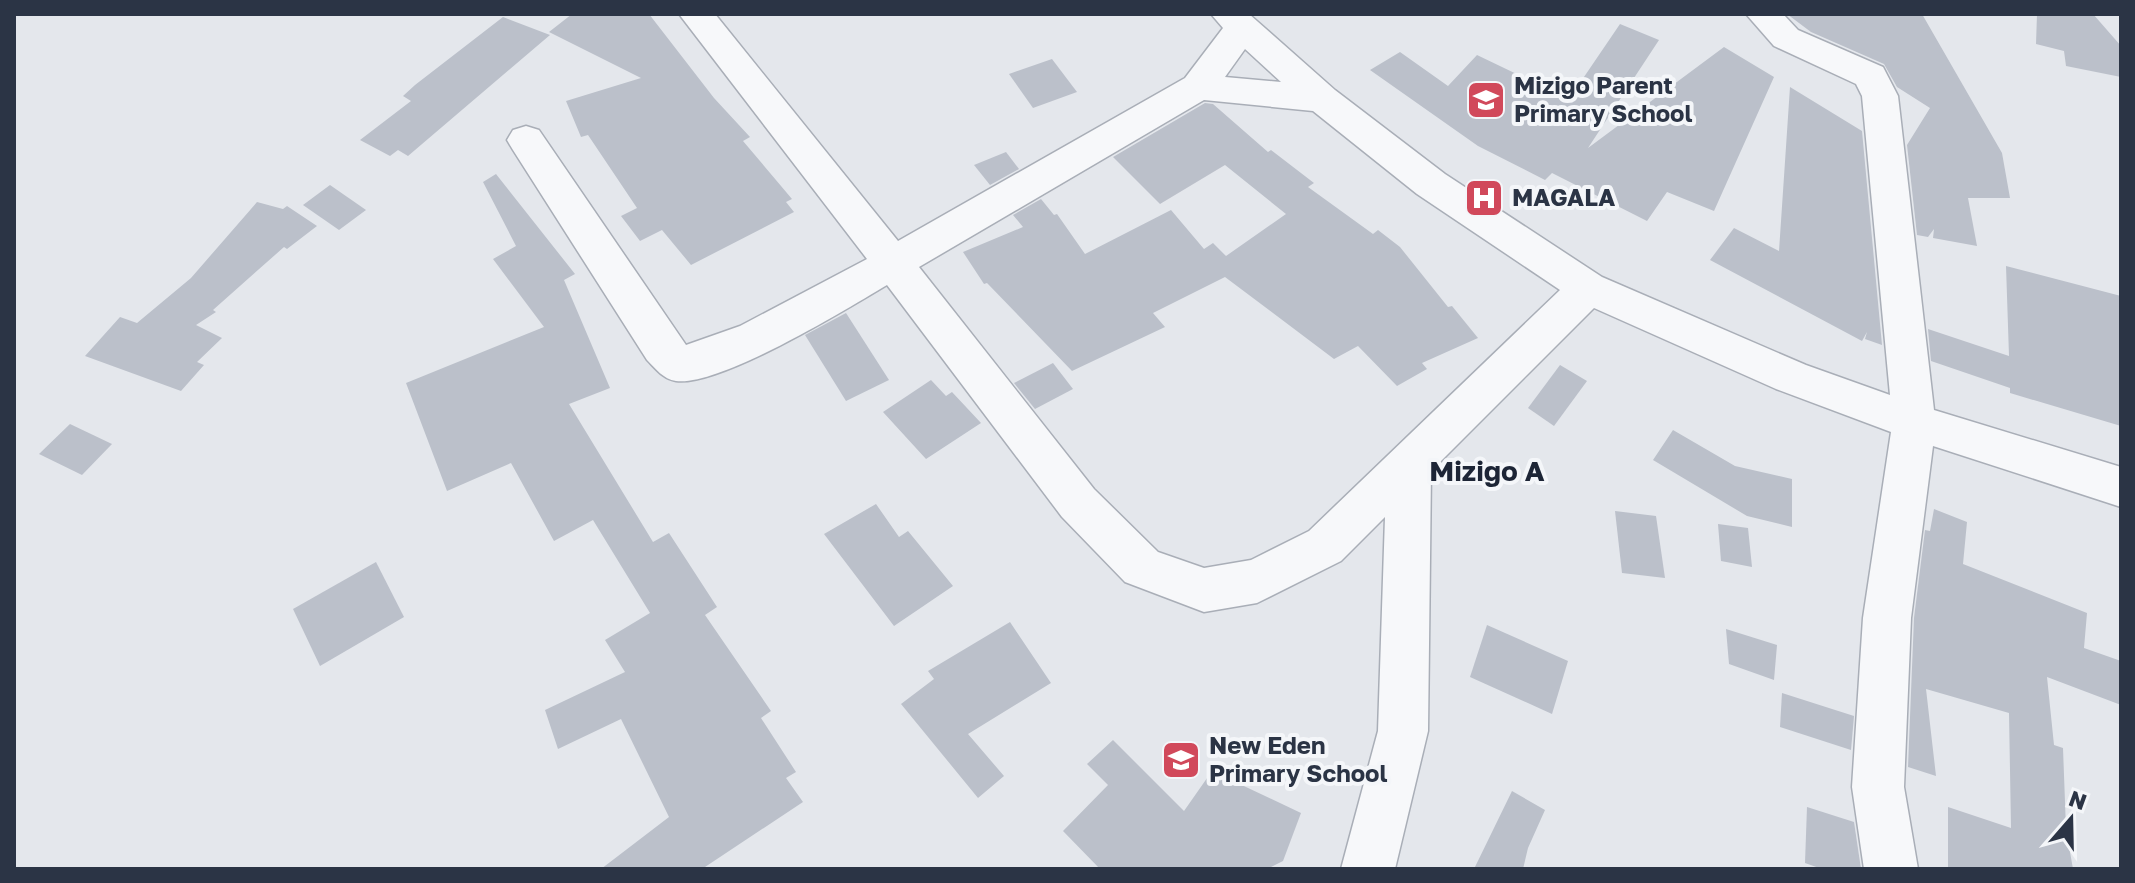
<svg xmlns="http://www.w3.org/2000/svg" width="2135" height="883" viewBox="0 0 2135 883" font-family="'Golos Text',sans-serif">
<rect width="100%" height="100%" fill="#e4e7ec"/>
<g fill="#bbc0ca">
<path d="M572 14H649L714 98 750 137 743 141 792 199 786 202 794 212 691 265 662 230 640 241 621 216 637 208 588 135 581 137 566 101 641 78 549 32Z"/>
<path d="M1787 14H1922L2002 153 2010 198H1968L1977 246 1933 238 1934 229 1928 237 1917 235 1907 145 1930 108 1897 87 1884 64 1811 32Z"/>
<path d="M2037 14H2093L2121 46V77L2066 66 2064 51 2036 44Z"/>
<path d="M503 17 550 35 408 156 398 150 390 156 360 140 411 101 403 96 415 85Z"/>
<path d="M1620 24 1659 40 1588 148 1724 47 1774 77 1714 211 1667 192 1647 221 1552 173 1545 180 1478 146 1370 70 1400 52 1448 86 1477 55 1569 99Z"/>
<path d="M1052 59 1077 92 1033 108 1009 74Z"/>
<path d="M1790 87 1862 131 1882 345 1865 339 1867 332 1862 341 1710 260 1734 228 1779 251Z"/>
<path d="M1205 103 1213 104 1268 152 1271 150 1314 183 1308 187 1373 234 1378 230 1400 247 1448 307 1452 306 1478 338 1422 363 1427 369 1397 386 1358 346 1334 359 1225 277 1153 313 1165 327 1072 371 987 283 984 284 963 252 1023 227 1013 215 1041 199 1054 215 1057 214 1085 254 1171 210 1204 249 1213 243 1226 256 1286 214 1225 165 1160 204 1113 157Z"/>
<path d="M1006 152 1019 169 990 185 974 165Z"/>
<path d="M496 174 575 274 564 280 610 388 569 404 653 542 669 533 717 607 705 615 771 711 761 718 796 772 786 778 803 802 702 869H601L669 817 621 719 558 749 545 710 625 672 605 640 650 613 593 520 554 541 511 463 447 491 406 383 544 327 493 259 516 246 483 182Z"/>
<path d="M330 185 366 210 339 230 303 205Z"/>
<path d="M257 202 283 209 287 206 317 226 287 249 284 247 213 310 216 312 196 325 222 338 197 362 204 365 181 391 85 356 120 317 137 323 191 278Z"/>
<path d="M2006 266 2121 296V426L2010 393V388L1931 361 1928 329 2009 356Z"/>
<path d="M846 313 889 380 846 401 805 335Z"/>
<path d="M1053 363 1073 389 1035 409 1014 383Z"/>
<path d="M1560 365 1587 381 1554 426 1528 408Z"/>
<path d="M931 380 946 396 952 392 981 423 926 459 883 412Z"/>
<path d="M70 424 112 444 82 475 39 454Z"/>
<path d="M1673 430 1735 466 1792 479V527L1747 516 1653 460Z"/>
<path d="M876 504 899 537 908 531 953 586 894 626 824 534Z"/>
<path d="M1934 509 1967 522 1963 564 2087 613 2084 648 2121 661V705L2047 677 2054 745 2063 748 2066 829 2073 869H1948V807L2011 828 2009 713 1926 689 1936 776 1908 767 1914 618 1925 530 1930 531Z"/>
<path d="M1615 511 1656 516 1665 578 1622 573Z"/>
<path d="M1718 524 1748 528 1752 567 1721 561Z"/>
<path d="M376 562 404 617 320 666 293 609Z"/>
<path d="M1010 622 1051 683 968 734 1004 776 978 798 901 704 934 679 928 671Z"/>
<path d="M1487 625 1568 661 1552 714 1470 677Z"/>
<path d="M1726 629 1777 645 1774 680 1729 664Z"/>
<path d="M1782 693 1854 716 1851 750 1780 727Z"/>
<path d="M1113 740 1184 811 1212 771 1301 813 1283 861 1267 869H1100L1063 831 1108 785 1087 764Z"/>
<path d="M1512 791 1545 810 1528 848 1523 869H1474Z"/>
<path d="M1807 807 1854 822 1861 869H1822L1805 863Z"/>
</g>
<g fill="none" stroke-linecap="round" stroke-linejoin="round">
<defs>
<path id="minor" d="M679 14H715L898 241 1185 78 1223 28 1211 14H1249L1335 90 1445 174 1602 277 1806 365 1890 395 1862 96 1856 84 1774 46 1746 14H1783L1798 30 1883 67 1898 96 1934 410 2121 467V507L1933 446 1911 618 1904 787 1918 869H1864L1852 787 1863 618 1891 432 1776 389 1594 308 1431 471 1428 731 1395 869H1341L1378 731 1385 517 1341 561 1257 603 1204 612 1125 582 1062 517 887 285C847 309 719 387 676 381 663 379 656 369 647 360L513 150 507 140 513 130 526 126 539 130 686 345 740 326 867 259ZM1245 49 1281 82 1225 77ZM1204 100 1313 111 1417 194 1560 290 1309 531 1251 560 1204 568 1158 552 1094 489 919 267Z"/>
</defs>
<use href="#minor" stroke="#a9aeb7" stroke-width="3"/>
<use href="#minor" fill="#f7f8fa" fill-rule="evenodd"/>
</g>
<defs>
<symbol id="school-square" viewBox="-11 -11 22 22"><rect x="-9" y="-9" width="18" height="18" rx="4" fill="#d1495b" stroke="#f4f6f9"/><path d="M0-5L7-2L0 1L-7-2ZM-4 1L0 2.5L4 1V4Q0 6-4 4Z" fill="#fff"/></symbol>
<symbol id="hospital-square" viewBox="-11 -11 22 22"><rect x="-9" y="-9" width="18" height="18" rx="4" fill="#d1495b" stroke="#f4f6f9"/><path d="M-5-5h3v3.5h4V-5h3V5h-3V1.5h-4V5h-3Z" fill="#fff"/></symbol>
</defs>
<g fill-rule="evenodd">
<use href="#school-square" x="1464" y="78" width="44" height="44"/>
<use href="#hospital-square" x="1462" y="176" width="44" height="44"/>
<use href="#school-square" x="1159" y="738" width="44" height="44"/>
</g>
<g text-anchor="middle" stroke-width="8" stroke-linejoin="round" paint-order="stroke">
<g font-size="24" font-weight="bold" fill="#2b3445" stroke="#f4f6f9" text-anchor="start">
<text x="1514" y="94">Mizigo Parent<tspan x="1514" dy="28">Primary School</tspan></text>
<text x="1512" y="206">MAGALA</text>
<text x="1209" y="754">New Eden<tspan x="1209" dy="28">Primary School</tspan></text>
</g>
<g font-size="28" font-weight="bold" fill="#1d2536" stroke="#f4f6f9">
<text x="1487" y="481">Mizigo A</text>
</g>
</g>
<rect width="2135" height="883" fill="none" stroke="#2b3445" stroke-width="32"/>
<g transform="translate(2071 819) rotate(20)" stroke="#f4f6f9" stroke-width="6" paint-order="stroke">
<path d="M0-6L14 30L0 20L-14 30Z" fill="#2b3445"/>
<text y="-12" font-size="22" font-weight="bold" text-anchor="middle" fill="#2b3445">N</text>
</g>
</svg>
